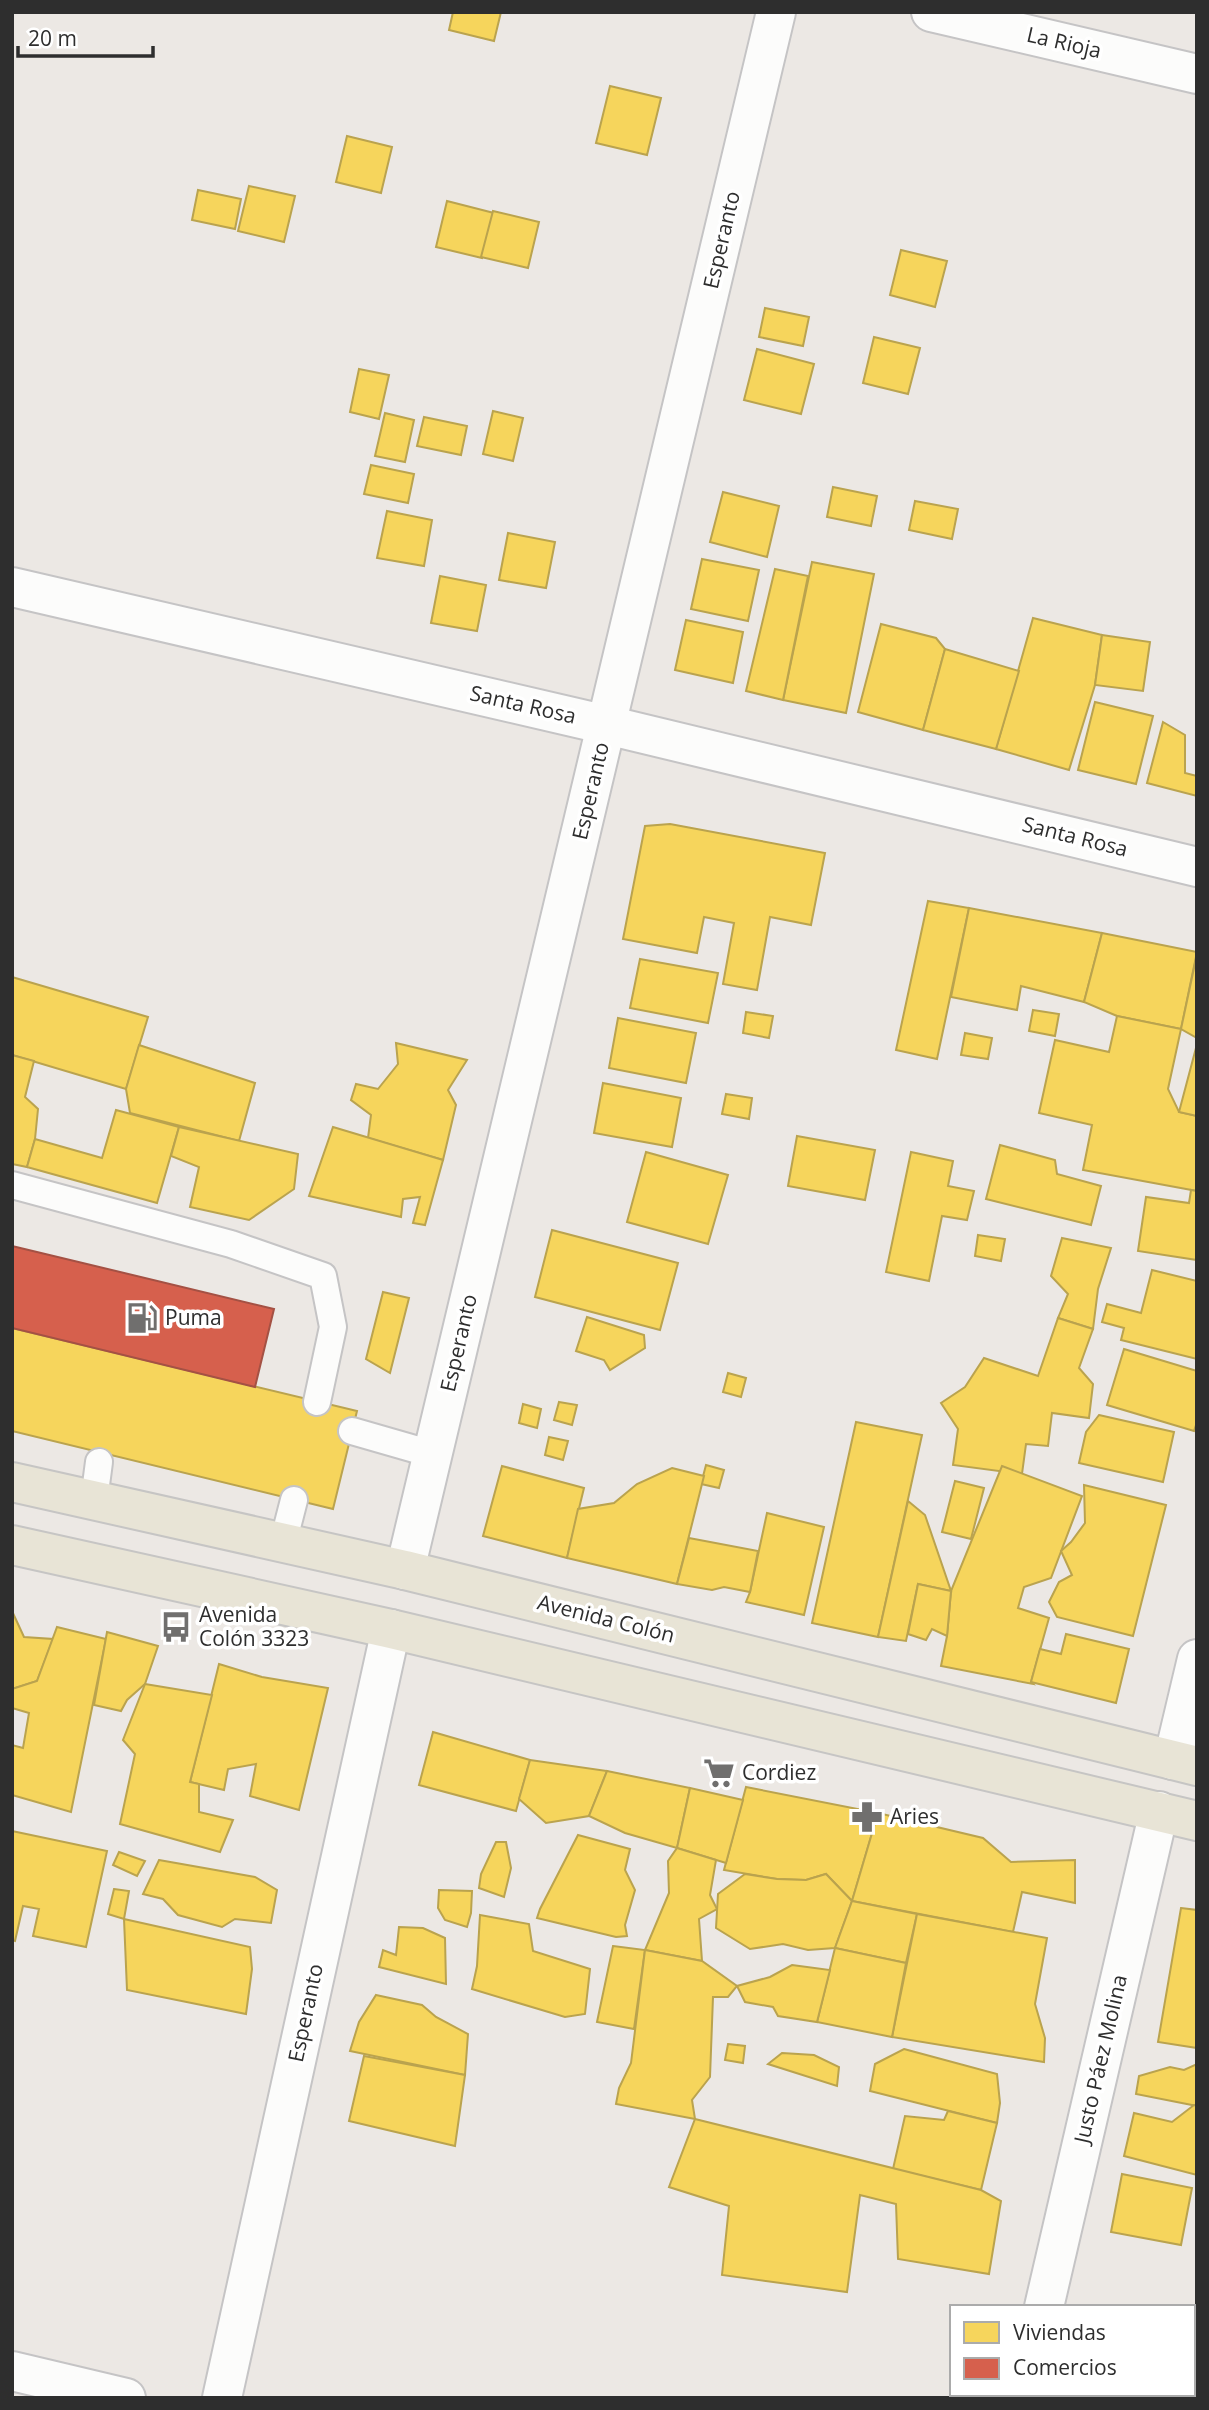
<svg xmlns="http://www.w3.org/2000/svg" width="1209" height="2410" viewBox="0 0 1209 2410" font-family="'Open Sans',sans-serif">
<rect width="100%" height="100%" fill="#ece8e4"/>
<g fill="#f6d55c" stroke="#baa34e" stroke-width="2">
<path d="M453 12H501L494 41 449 30Z"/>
<path d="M610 86 661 98 647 155 596 143Z"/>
<path d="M347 136 392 147 381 193 336 182Z"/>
<path d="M249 186 295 196 284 242 238 231Z"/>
<path d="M198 190 241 199 235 229 192 220Z"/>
<path d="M447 201 494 213 482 258 436 247Z"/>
<path d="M493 211 539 222 528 268 481 257Z"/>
<path d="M901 250 947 261 935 307 890 295Z"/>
<path d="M765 308 809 317 803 346 759 337Z"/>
<path d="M874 337 920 348 908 394 863 383Z"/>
<path d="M757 349 814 364 801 414 744 400Z"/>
<path d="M359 369 389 375 379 419 350 412Z"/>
<path d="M493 411 523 418 513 461 483 454Z"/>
<path d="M385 413 414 420 405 462 375 456Z"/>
<path d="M424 417 467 426 461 455 417 446Z"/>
<path d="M371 465 414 474 408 503 364 494Z"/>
<path d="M833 487 877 496 871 526 827 517Z"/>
<path d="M723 492 779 506 767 557 710 542Z"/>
<path d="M915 501 958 509 952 539 909 530Z"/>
<path d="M387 511 432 520 424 566 377 558Z"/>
<path d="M508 533 555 542 546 588 499 580Z"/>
<path d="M702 559 759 570 748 621 691 609Z"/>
<path d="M812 562 874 574 846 713 783 700Z"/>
<path d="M775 569 808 576 783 700 746 691Z"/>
<path d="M440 576 486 585 477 631 431 623Z"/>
<path d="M1033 618 1102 635 1095 685 1069 770 996 749Z"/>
<path d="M686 620 743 632 733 683 675 670Z"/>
<path d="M881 624 936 638 945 649 923 730 858 712Z"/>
<path d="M1102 635 1150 642 1143 691 1095 685Z"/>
<path d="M945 649 1019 671 996 749 923 730Z"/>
<path d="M1095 702 1153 716 1136 784 1078 770Z"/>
<path d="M1163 722 1185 735V773L1197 776V796L1147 783Z"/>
<path d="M670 824 825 853 811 925 770 917 757 990 723 984 734 923 704 917 697 953 623 939 645 826Z"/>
<path d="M928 901 969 908 937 1059 896 1050Z"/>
<path d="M969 908 1102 933 1084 1002 1021 986 1017 1010 951 997Z"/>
<path d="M1102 933 1197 952 1181 1029 1117 1016 1084 1002Z"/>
<path d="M1197 954V1038L1181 1029Z"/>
<path d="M640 959 718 973 708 1023 630 1008Z"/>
<path d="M12 977 148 1017 126 1089 12 1055Z"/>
<path d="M1033 1010 1059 1014 1055 1036 1029 1031Z"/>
<path d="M746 1012 773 1016 769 1038 743 1033Z"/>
<path d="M1117 1016 1181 1029 1168 1089 1179 1112 1197 1116V1191L1083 1170 1092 1125 1039 1113 1055 1040 1109 1052Z"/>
<path d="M618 1018 696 1033 686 1083 609 1068Z"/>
<path d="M965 1033 992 1038 988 1059 961 1055Z"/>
<path d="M396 1043 467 1060 448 1090 456 1105 443 1160 368 1138 371 1115 351 1100 356 1084 378 1089 398 1064Z"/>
<path d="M1197 1044V1116L1179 1112Z"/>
<path d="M139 1045 255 1083 239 1141 130 1113 126 1089Z"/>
<path d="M12 1055 34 1061 25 1097 38 1109 35 1139 27 1167 12 1164Z"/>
<path d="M603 1083 681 1098 672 1147 594 1133Z"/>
<path d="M726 1094 752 1098 749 1119 722 1114Z"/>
<path d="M116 1110 179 1127 157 1203 27 1167 35 1139 102 1158Z"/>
<path d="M179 1127 298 1154 294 1189 249 1220 190 1207 199 1167 171 1156Z"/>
<path d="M333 1127 443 1160 425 1225 413 1223 420 1197 403 1199 401 1217 309 1196Z"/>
<path d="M797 1136 875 1150 865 1200 788 1186Z"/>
<path d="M1000 1145 1055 1160 1057 1174 1101 1186 1091 1225 986 1199Z"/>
<path d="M646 1152 728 1175 708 1244 627 1222Z"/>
<path d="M911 1152 953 1161 948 1186 974 1191 967 1220 942 1216 929 1281 886 1272Z"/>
<path d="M1191 1190 1197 1191V1260L1138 1251 1146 1197 1189 1203Z"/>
<path d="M552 1230 678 1263 660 1330 535 1297Z"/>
<path d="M978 1235 1005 1239 1001 1261 975 1256Z"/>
<path d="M1062 1238 1111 1248 1098 1289 1093 1329 1058 1318 1068 1294 1051 1276Z"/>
<path d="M1152 1270 1197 1281V1359L1121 1340 1124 1328 1102 1322 1107 1304 1141 1313Z"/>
<path d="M383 1292 409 1298 390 1373 366 1359Z"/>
<path d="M587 1317 644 1335 645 1348 610 1370 604 1360 576 1351Z"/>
<path d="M1058 1318 1093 1329 1079 1368 1093 1384 1089 1418 1052 1413 1048 1446 1026 1444 1022 1474 953 1465 958 1429 941 1403 965 1387 984 1358 1038 1376Z"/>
<path d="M12 1328 357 1411 333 1509 12 1431Z"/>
<path d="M1124 1349 1197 1371V1422L1194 1431 1107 1405Z"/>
<path d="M728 1373 746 1378 741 1397 723 1392Z"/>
<path d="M559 1402 577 1405 572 1425 554 1420Z"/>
<path d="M523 1404 541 1409 537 1428 519 1423Z"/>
<path d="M1099 1415 1174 1432 1163 1482 1079 1463 1086 1432Z"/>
<path d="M856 1422 922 1435 878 1637 812 1623Z"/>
<path d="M549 1437 568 1441 563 1460 545 1455Z"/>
<path d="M706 1465 724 1470 719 1488 701 1484Z"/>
<path d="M502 1466 584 1488 567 1558 483 1536Z"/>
<path d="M1002 1466 1082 1496 1051 1578 1024 1587 1018 1608 1049 1618 1031 1682 1033 1684 941 1666 947 1636 951 1591Z"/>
<path d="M672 1468 704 1476 677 1584 567 1558 578 1509 614 1503 637 1484Z"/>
<path d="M955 1481 984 1488 971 1539 942 1532Z"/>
<path d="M1084 1485 1166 1505 1133 1636 1057 1617 1049 1602 1059 1582 1072 1575 1061 1551 1071 1542 1085 1523Z"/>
<path d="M908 1501 925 1515 951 1591 918 1584 906 1641 878 1637Z"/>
<path d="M767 1513 824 1527 804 1615 746 1602 750 1592Z"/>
<path d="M689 1538 758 1551 750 1592 724 1587 712 1590 677 1584Z"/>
<path d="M918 1584 951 1591 947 1636 932 1629 926 1640 908 1634Z"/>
<path d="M12 1611 24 1637 53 1639 37 1681 12 1689Z"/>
<path d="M57 1627 106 1639 71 1812 12 1795V1745L23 1748 29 1713 12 1708V1689L37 1681Z"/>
<path d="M107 1632 158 1646 145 1684 127 1700 121 1711 94 1705Z"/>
<path d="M1066 1634 1129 1649 1116 1703 1031 1682 1040 1649 1061 1654Z"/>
<path d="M219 1664 262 1677 328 1688 299 1810 250 1796 256 1764 228 1769 224 1790 190 1782Z"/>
<path d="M145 1684 212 1695 190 1782 199 1784V1812L233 1820 220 1852 120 1824 135 1754 123 1740Z"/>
<path d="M433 1732 530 1760 516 1811 419 1785Z"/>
<path d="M530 1760 607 1771 589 1816 546 1823 519 1799Z"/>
<path d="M607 1771 690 1788 677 1848 625 1833 589 1816Z"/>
<path d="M746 1787 878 1813 852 1901 826 1874 806 1880 777 1879 724 1870Z"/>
<path d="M690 1788 743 1800 726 1863 677 1848Z"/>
<path d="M878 1813 983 1838 1011 1862 1075 1860V1903L1022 1892 1013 1932 852 1901Z"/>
<path d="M12 1831 107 1851 86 1947 33 1936 39 1909 23 1906 15 1941 12 1940Z"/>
<path d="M578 1835 630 1849 625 1870 635 1890 625 1925 627 1936 616 1937 537 1918 540 1909Z"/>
<path d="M496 1842H506L511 1868 504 1897 479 1888 481 1874Z"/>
<path d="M677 1848 716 1860 710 1895 717 1909 699 1919 702 1961 645 1950 669 1893 668 1861Z"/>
<path d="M119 1852 145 1861 137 1876 113 1865Z"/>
<path d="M159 1860 255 1877 277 1890 271 1923 235 1919 222 1927 178 1915 163 1899 143 1894Z"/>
<path d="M745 1874 777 1879 806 1880 826 1874 852 1901 835 1948 808 1950 783 1944 750 1949 716 1928 718 1894Z"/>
<path d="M114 1889 129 1891 124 1919 108 1914Z"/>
<path d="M439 1890 472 1891 471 1913 467 1927 445 1920 438 1908Z"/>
<path d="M852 1901 917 1914 906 1963 835 1948Z"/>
<path d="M1181 1908 1197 1910V2048L1158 2042Z"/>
<path d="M917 1914 1047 1938 1035 2004 1045 2038 1044 2062 892 2037Z"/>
<path d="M480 1915 529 1924 533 1951 590 1969 585 2014 565 2017 472 1989 477 1966Z"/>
<path d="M124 1919 250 1947 252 1969 246 2014 127 1990Z"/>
<path d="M399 1927 423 1928 445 1938 446 1984 379 1967 383 1950 396 1955Z"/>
<path d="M613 1946 645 1950 634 2029 597 2022Z"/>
<path d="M835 1948 906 1963 892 2037 817 2022Z"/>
<path d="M645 1950 702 1961 737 1986 728 1997H713L710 2077 692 2100 695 2119 616 2104 619 2088 631 2063Z"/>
<path d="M792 1965 830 1970 817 2022 778 2016 773 2007 745 2002 737 1986 770 1977Z"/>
<path d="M376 1995 422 2005 436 2017 468 2034 465 2075 350 2051 359 2022Z"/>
<path d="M728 2044 745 2046 743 2063 725 2060Z"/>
<path d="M904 2049 997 2074 1000 2103 997 2123 870 2091 875 2064Z"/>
<path d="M782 2053 814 2055 839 2067 837 2086 768 2064Z"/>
<path d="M364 2056 465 2075 455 2146 349 2121Z"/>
<path d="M1197 2064V2106L1136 2094 1139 2076 1170 2067 1184 2070Z"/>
<path d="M1194 2105 1197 2106V2175L1124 2156 1134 2113 1172 2122Z"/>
<path d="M948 2111 997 2123 981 2190 893 2169 905 2116 944 2120Z"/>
<path d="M695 2119 981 2190 1001 2201 989 2274 898 2259 896 2204 860 2195 847 2292 722 2275 729 2206 669 2187Z"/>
<path d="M1122 2174 1192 2188 1181 2245 1111 2232Z"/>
</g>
<path fill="#d6604d" stroke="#a45144" stroke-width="2" d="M12 1246 274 1309 255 1387 12 1328Z"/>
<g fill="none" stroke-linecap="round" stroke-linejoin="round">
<defs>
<g id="service">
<path d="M12 1185 231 1244 323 1276 333 1327 317 1402"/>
<path d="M352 1431 432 1454"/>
<path d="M94 1500 99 1462"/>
<path d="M283 1543 294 1500"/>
</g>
<g id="minor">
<path d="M931 12 1197 74"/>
<path d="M12 587 607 725 1197 867"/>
<path d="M405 1570 776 12"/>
<path d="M1173 1760 1197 1659"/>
<path d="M1044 2307 1159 1811"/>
<path d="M12 2371 126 2398"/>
<path d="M222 2398 391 1629"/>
<path d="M1023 2398V2394"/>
</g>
<g id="primary">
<path d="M12 1482 405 1570 1197 1766"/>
<path d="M12 1545 391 1629 1197 1821"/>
</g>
</defs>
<use href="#service" stroke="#c5c4c5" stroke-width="30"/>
<use href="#minor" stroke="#c5c4c5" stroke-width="42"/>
<use href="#primary" stroke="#c6c5c4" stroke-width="42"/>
<use href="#service" stroke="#fcfcfb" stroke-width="26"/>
<use href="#minor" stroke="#fcfcfb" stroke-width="38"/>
<use href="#primary" stroke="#e8e4d6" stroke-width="38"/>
</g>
<defs>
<symbol id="fuel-bare" viewBox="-9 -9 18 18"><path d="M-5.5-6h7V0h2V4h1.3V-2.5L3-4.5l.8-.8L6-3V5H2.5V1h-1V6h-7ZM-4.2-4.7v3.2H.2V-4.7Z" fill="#706f6e" stroke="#fff" stroke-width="2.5" paint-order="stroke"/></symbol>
<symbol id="bus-bare" viewBox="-9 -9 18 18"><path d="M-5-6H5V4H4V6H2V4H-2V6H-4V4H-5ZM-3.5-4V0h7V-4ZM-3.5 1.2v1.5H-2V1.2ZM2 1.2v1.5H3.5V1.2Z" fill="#706f6e" stroke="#fff" stroke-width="2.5" paint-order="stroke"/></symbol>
<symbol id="supermarket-bare" viewBox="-9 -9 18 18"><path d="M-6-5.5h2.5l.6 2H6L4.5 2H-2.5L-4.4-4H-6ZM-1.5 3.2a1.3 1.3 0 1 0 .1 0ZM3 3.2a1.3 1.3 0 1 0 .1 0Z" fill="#706f6e" stroke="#fff" stroke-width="2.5" paint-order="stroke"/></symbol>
<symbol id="pharmacy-bare" viewBox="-9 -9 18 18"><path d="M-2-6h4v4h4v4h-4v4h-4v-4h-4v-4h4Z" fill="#706f6e" stroke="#fff" stroke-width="2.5" paint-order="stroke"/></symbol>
</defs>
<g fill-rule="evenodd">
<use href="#fuel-bare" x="120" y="1296" width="44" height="44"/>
<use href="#bus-bare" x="154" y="1605" width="44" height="44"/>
<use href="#supermarket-bare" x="697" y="1751" width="44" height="44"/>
<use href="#pharmacy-bare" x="845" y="1795" width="44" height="44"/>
</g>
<g text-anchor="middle" stroke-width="7" stroke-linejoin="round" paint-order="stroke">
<g font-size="21" fill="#2e2e2e" stroke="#fff">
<text transform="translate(1064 43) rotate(13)" y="7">La Rioja</text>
<text transform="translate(722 240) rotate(-77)" y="7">Esperanto</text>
<text transform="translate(523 705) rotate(13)" y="7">Santa Rosa</text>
<text transform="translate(591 791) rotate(-77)" y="7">Esperanto</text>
<text transform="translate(1075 837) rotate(14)" y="7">Santa Rosa</text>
<text transform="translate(459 1343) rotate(-77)" y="7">Esperanto</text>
<text transform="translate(606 1619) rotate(14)" y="7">Avenida Colón</text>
<text transform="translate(306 2013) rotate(-78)" y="7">Esperanto</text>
<text transform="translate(1101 2059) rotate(-77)" y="7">Justo Páez Molina</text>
</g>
<g font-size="21" fill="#2e2e2e" stroke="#fff" text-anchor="start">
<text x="165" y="1325">Puma</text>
<text x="199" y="1622">Avenida<tspan x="199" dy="24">Colón 3323</tspan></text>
<text x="742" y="1780">Cordiez</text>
<text x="890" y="1824">Aries</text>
</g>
</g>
<rect width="1209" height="2410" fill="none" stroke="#2e2e2e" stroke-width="28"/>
<rect x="950" y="2305" width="245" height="91" fill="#ffffff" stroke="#ababab" stroke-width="2"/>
<rect x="964" y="2322" width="35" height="21" fill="#f6d55c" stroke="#ababab" stroke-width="2"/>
<text x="1013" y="2340" font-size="21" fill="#2e2e2e">Viviendas</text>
<rect x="964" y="2358" width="35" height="21" fill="#d6604d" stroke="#ababab" stroke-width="2"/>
<text x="1013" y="2375" font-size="21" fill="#2e2e2e">Comercios</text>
<path d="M18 46v10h135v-10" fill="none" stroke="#2e2e2e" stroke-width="3.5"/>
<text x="28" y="46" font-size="21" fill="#2e2e2e" stroke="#ffffff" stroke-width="5" paint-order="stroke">20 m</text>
</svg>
